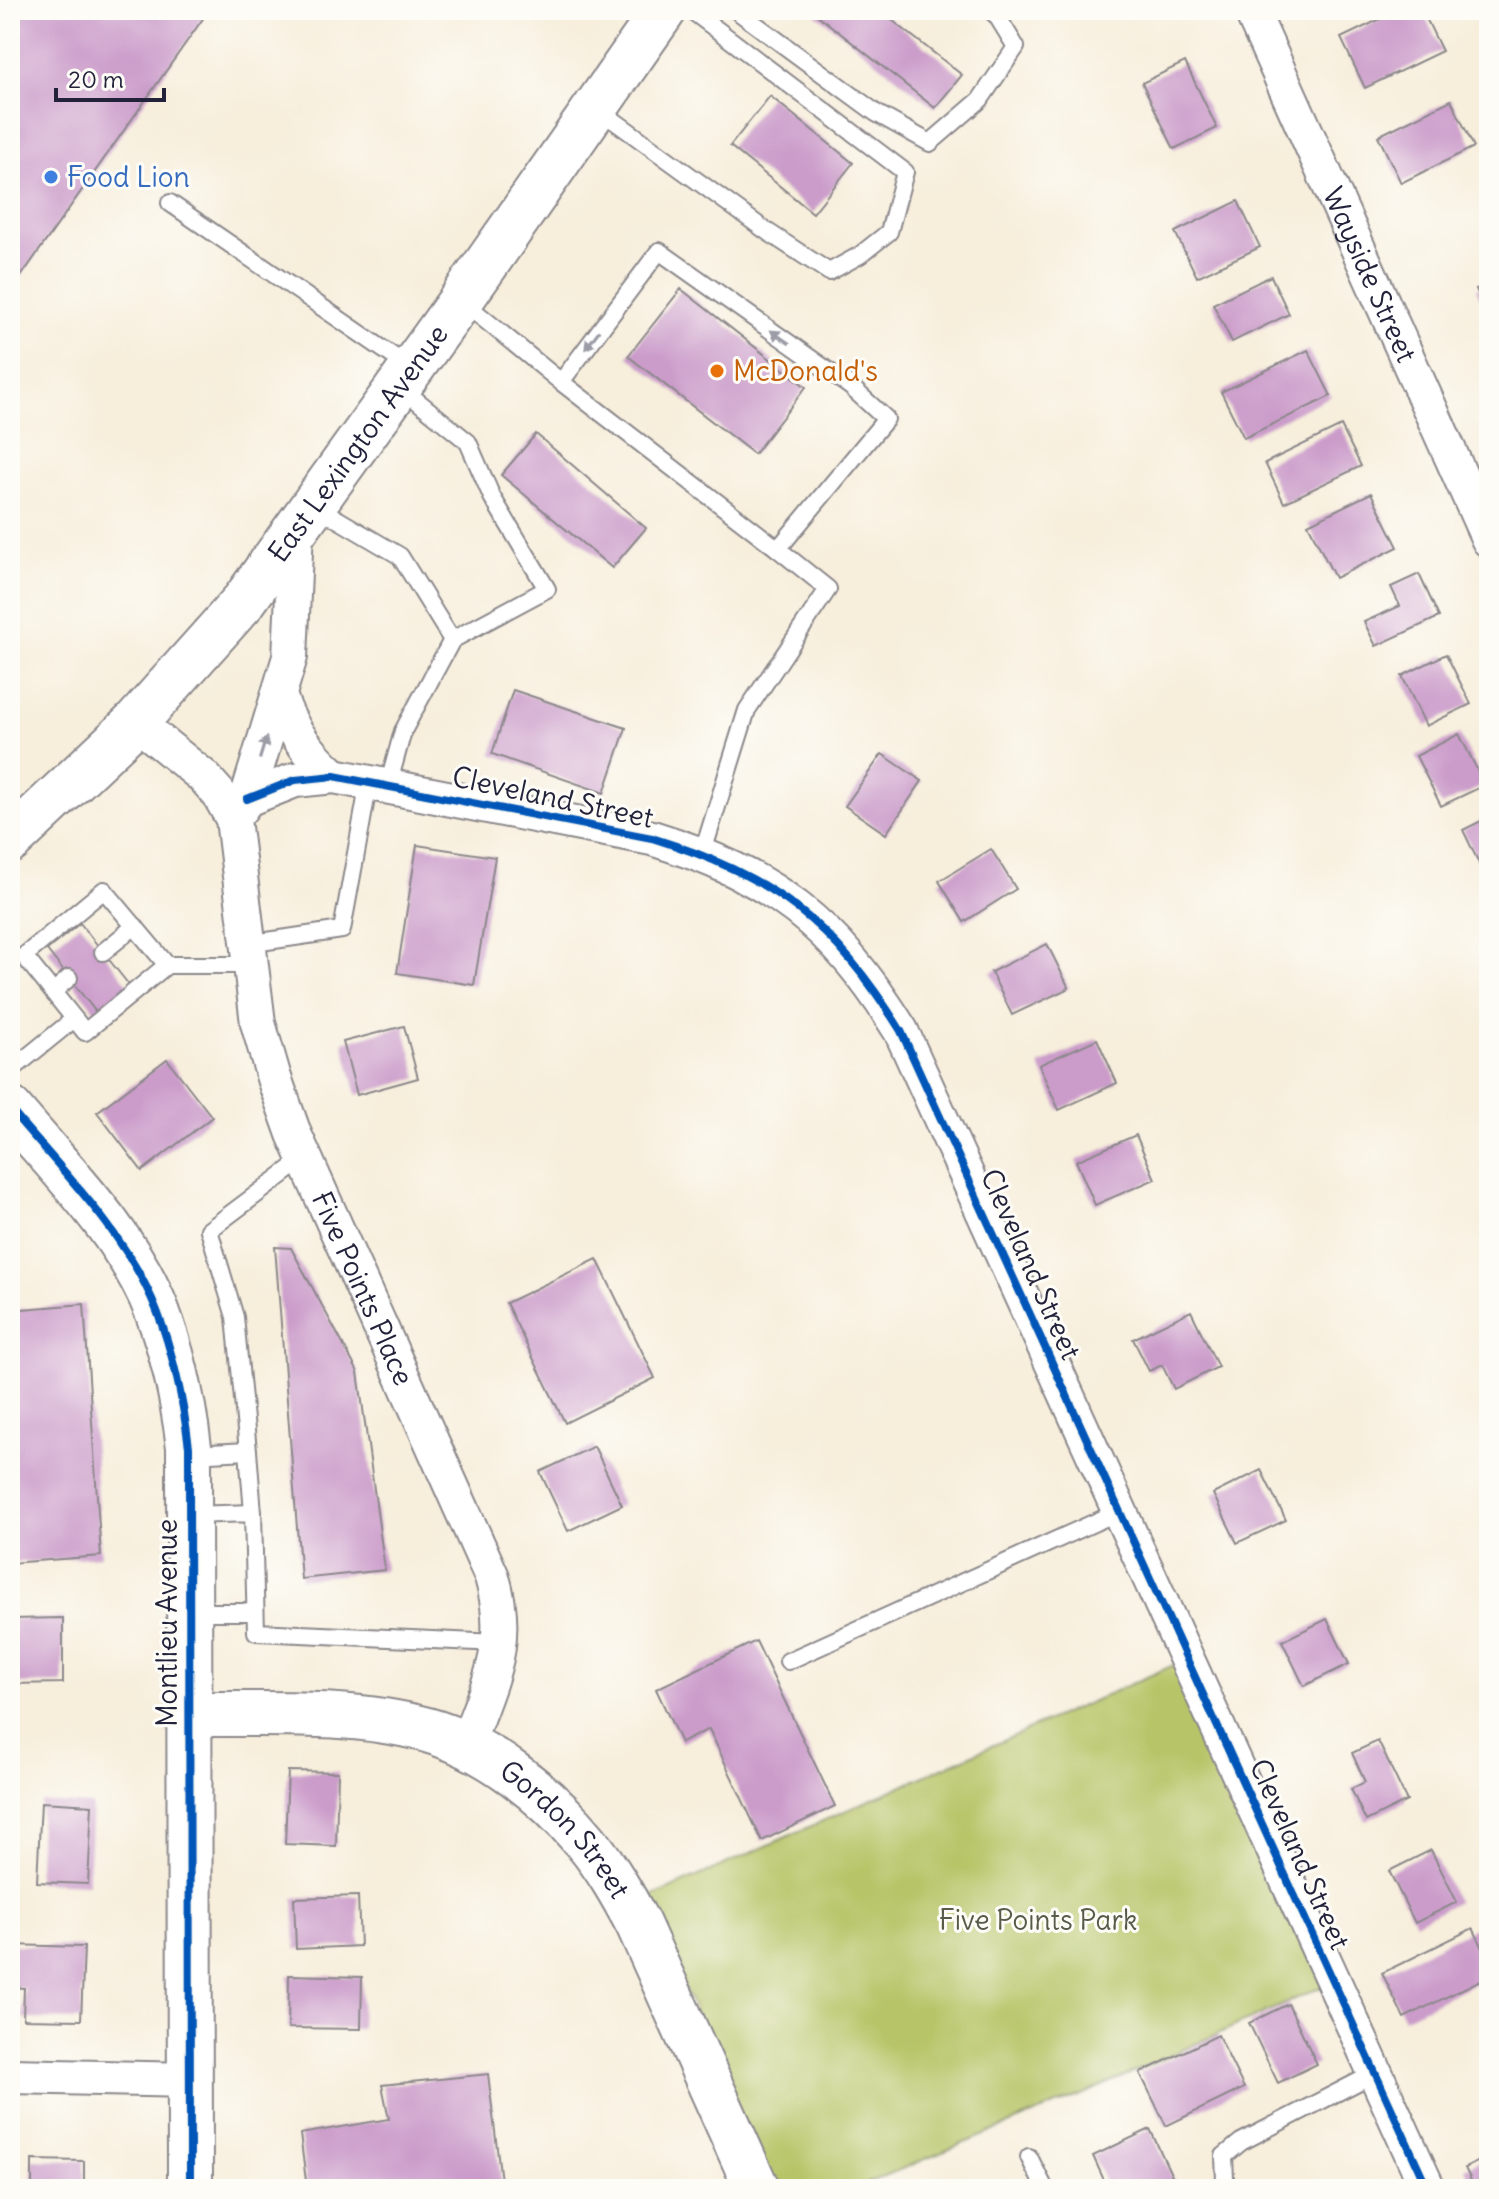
<svg xmlns="http://www.w3.org/2000/svg" width="1499" height="2199" viewBox="0 0 1499 2199" font-family="Delius,sans-serif">
<rect width="100%" height="100%" fill="#fdfcf7"/>
<filter id="ink" filterUnits="userSpaceOnUse"><feTurbulence type="fractalNoise" baseFrequency=".0125" numOctaves="2"/><feDisplacementMap in="SourceGraphic" scale="16" xChannelSelector="R" yChannelSelector="G"/><feConvolveMatrix kernelMatrix="1 2 1 2 8 2 1 2 1" color-interpolation-filters="sRGB"/></filter>
<filter id="wash" filterUnits="userSpaceOnUse"><feTurbulence type="fractalNoise" baseFrequency=".006" numOctaves="4" result="noise"/><feDisplacementMap in="SourceGraphic" scale="32" xChannelSelector="R" yChannelSelector="G"/><feGaussianBlur stdDeviation="1.8" result="paint"/><feColorMatrix in="noise" values="0 0 0 0 0 0 0 0 0 0 0 0 0 0 0 0 0 1.4 0 .05"/><feComposite in="paint" operator="in"/></filter>
<g filter="url(#wash)">
<rect width="100%" height="100%" fill="#f7eedb"/>
<path fill="#b7c567" stroke="#6c7451" stroke-width="2" d="M1187 1659 1326 1985 1098 2088 853 2189H769L647 1899Z"/>
<g id="blocks">
<g fill="#cb9cca">
<path d="M10 10H209L10 292Z"/>
<path d="M811 10H879L962 75 935 108Z"/>
<path d="M1399 10H1422L1442 51 1365 88 1341 38Z"/>
<path d="M1185 62 1217 128 1174 149 1142 83Z"/>
<path d="M770 96 853 163 813 213 730 146Z"/>
<path d="M1451 100 1474 147 1401 183 1378 136Z"/>
<path d="M1238 201 1260 247 1197 277 1175 232Z"/>
<path d="M1271 276 1289 314 1232 342 1213 304Z"/>
<path d="M1489 283V316L1476 289Z"/>
<path d="M681 289 806 387 754 454 628 356Z"/>
<path d="M1308 350 1331 396 1244 438 1221 392Z"/>
<path d="M1341 426 1361 466 1284 503 1265 463Z"/>
<path d="M536 434 646 528 612 568 501 475Z"/>
<path d="M1371 493 1398 547 1335 578 1308 524Z"/>
<path d="M1419 574 1439 617 1376 646 1364 622 1400 606 1391 587Z"/>
<path d="M1446 654 1471 704 1426 726 1402 676Z"/>
<path d="M513 690 626 728 604 793 492 754Z"/>
<path d="M1459 734 1485 785 1441 806 1416 756Z"/>
<path d="M882 754 922 781 886 834 845 806Z"/>
<path d="M1489 817V884L1463 830Z"/>
<path d="M417 845 495 857 474 985 397 973Z"/>
<path d="M991 849 1016 889 964 922 939 881Z"/>
<path d="M80 923 129 985 96 1012 47 950Z"/>
<path d="M1047 944 1069 988 1012 1015 991 972Z"/>
<path d="M404 1026 418 1078 357 1095 343 1042Z"/>
<path d="M1097 1039 1117 1083 1059 1110 1039 1065Z"/>
<path d="M167 1059 212 1117 142 1171 97 1112Z"/>
<path d="M1136 1135 1155 1179 1095 1205 1076 1161Z"/>
<path d="M275 1247 291 1248 358 1372 385 1570 301 1579Z"/>
<path d="M597 1259 655 1378 565 1423 506 1303Z"/>
<path d="M84 1304 101 1556 10 1563V1310Z"/>
<path d="M1191 1311 1218 1367 1174 1389 1162 1365 1149 1371 1133 1339Z"/>
<path d="M594 1446 622 1505 568 1531 540 1472Z"/>
<path d="M1261 1470 1286 1520 1237 1543 1213 1494Z"/>
<path d="M63 1618V1683L10 1684V1619Z"/>
<path d="M1327 1619 1349 1664 1304 1686 1282 1641Z"/>
<path d="M756 1641 835 1806 762 1841 709 1729 681 1743 656 1689Z"/>
<path d="M1378 1741 1407 1801 1366 1821 1351 1789 1365 1782 1352 1753Z"/>
<path d="M288 1771 338 1772 336 1846 285 1844Z"/>
<path d="M41 1802 92 1805 88 1884 37 1882Z"/>
<path d="M1431 1850 1457 1902 1415 1923 1389 1871Z"/>
<path d="M358 1896 360 1946 296 1949 294 1898Z"/>
<path d="M1473 1928 1489 1960V1976L1404 2018 1382 1973Z"/>
<path d="M10 1945 84 1947 81 2020 23 2019 24 1988 10 1987Z"/>
<path d="M289 1975 362 1977 361 2029 288 2028Z"/>
<path d="M1288 2004 1317 2064 1278 2083 1249 2023Z"/>
<path d="M1218 2035 1244 2088 1166 2126 1140 2073Z"/>
<path d="M488 2074 502 2189H307L300 2134 389 2119 382 2085Z"/>
<path d="M1150 2129 1178 2189H1108L1093 2156Z"/>
<path d="M1489 2156V2189H1475L1465 2168Z"/>
<path d="M32 2160 84 2161V2189H32Z"/>
</g>
</g>
</g>
<g filter="url(#ink)">
<use href="#blocks" fill-opacity="0" stroke="#8c888b" stroke-width="2"/>
<g fill="none" stroke-linecap="round" stroke-linejoin="round">
<defs>
<g id="lane">
<path d="M736 10 876 113 930 143 980 100 1016 47 997 16 990 10"/>
<path d="M598 109 765 230 829 272 860 255 889 232 905 172 691 10"/>
<path d="M170 203 409 367"/>
<path d="M462 301 561 382 778 549 886 419 851 387 659 251 561 382"/>
<path d="M315 506 400 556 452 640 547 589 492 497 468 442 400 387"/>
<path d="M388 786 403 731 452 640"/>
<path d="M702 855 747 710 828 589 778 549"/>
<path d="M247 944 342 930 369 782"/>
<path d="M103 952 135 926"/>
<path d="M167 965 104 890 24 956 85 1032 167 965H249"/>
<path d="M53 992 69 978"/>
<path d="M10 1071 74 1019"/>
<path d="M248 1451 253 1513"/>
<path d="M191 1454 248 1451 235 1317 209 1230 305 1158"/>
<path d="M190 1515 253 1513 256 1632 499 1643"/>
<path d="M191 1612H255"/>
<path d="M788 1661 1120 1511"/>
<path d="M1029 2157 1045 2189"/>
<path d="M1228 2189 1225 2180 1224 2156 1241 2142 1375 2073"/>
</g>
<g id="street">
<path id="s1" d="M1251 10 1489 540"/>
<path d="M279 695C290 729 307 752 334 776"/>
<path id="s2" d="M136 722 204 777 219 794 233 819 258 1023 274 1078 294 1134 492 1577C512 1645 488 1683 466 1746"/>
<path d="M247 799 295 780 334 776 652 838C774 876 834 923 901 1031L1428 2189"/>
<path d="M240 809 247 799 290 657 296 531"/>
<path d="M10 2076 191 2080"/>
</g>
<g id="secondary">
<path id="s3" d="M10 841 136 722 244 601 461 300 664 10"/>
<path d="M10 1109C62 1171 127 1234 157 1311 174 1355 183 1400 189 1447L190 2189"/>
<path id="s4" d="M190 1714C268 1715 351 1709 427 1730 488 1747 546 1794 586 1842 607 1867 623 1896 638 1924L757 2189"/>
</g>
</defs>
<use href="#lane" stroke="#8c888b" stroke-width="20"/>
<use href="#street" stroke="#8c888b" stroke-width="38"/>
<use href="#secondary" stroke="#8c888b" stroke-width="48"/>
<use href="#lane" stroke="#fff" stroke-width="16"/>
<use href="#street" stroke="#fff" stroke-width="34"/>
<use href="#secondary" stroke="#fff" stroke-width="44"/>
<defs>
<g id="cycleway">
<path d="M247 799 295 780 334 776 652 838C774 876 834 923 901 1031L1428 2189"/>
<path d="M10 1109C62 1171 127 1234 157 1311 174 1355 183 1400 189 1447L190 2189"/>
</g>
</defs>
<use href="#cycleway" stroke="#fdfcf7" stroke-width="13"/>
<use href="#cycleway" stroke="#0057b8" stroke-width="8"/>
</g>
<defs><path id="oneway-solid" d="M-6-.8H1V-3.2L6.5 0L1 3.2V.8H-6Z" transform="scale(2)"/></defs>
<g fill="#9c9ca7">
<use href="#oneway-solid" transform="translate(780 337) rotate(-145)"/>
<use href="#oneway-solid" transform="translate(592 340) rotate(127)"/>
<use href="#oneway-solid" transform="translate(263 748) rotate(-73)"/>
</g>
</g>
<circle fill="#3f7fe0" stroke="#fdfcf7" stroke-width="3" cx="51" cy="177" r="8"/>
<circle fill="#e8710a" stroke="#fdfcf7" stroke-width="3" cx="717" cy="371" r="8"/>
<g text-anchor="middle" stroke-width="6" stroke-linejoin="round" paint-order="stroke">
<g font-size="28" fill="#366cbe" stroke="#fdfcf7" text-anchor="start">
<text x="67" y="187">Food Lion</text>
</g>
<g font-size="28" fill="#22223b" stroke="#fdfcf7">
<text dy="10" stroke="none"><textPath href="#s1" startOffset="290">Wayside Street</textPath></text>
<text dy="10" stroke="none"><textPath href="#s3" startOffset="530">East Lexington Avenue</textPath></text>
<text transform="translate(553 797) rotate(12)" y="10">Cleveland Street</text>
<text transform="translate(1031 1264) rotate(66)" y="10">Cleveland Street</text>
<text dy="10" stroke="none"><textPath href="#s2" startOffset="630">Five Points Place</textPath></text>
<text transform="translate(167 1623) rotate(-90)" y="10">Montlieu Avenue</text>
<text dy="10" stroke="none"><textPath href="#s4" startOffset="412">Gordon Street</textPath></text>
<text transform="translate(1300 1854) rotate(66)" y="10">Cleveland Street</text>
</g>
<g font-size="28" fill="#c56008" stroke="#fdfcf7" text-anchor="start">
<text x="733" y="381">McDonald's</text>
</g>
<g font-size="28" fill="#565b4a" stroke="#fdfcf7">
<text x="1038" y="1930">Five Points Park</text>
</g>
</g>
<rect width="1499" height="2199" fill="none" stroke="#fdfcf7" stroke-width="40"/>
<path d="M56 88v12h108v-12" fill="none" stroke="#22223b" stroke-width="4"/>
<text x="68" y="88" font-size="24" fill="#22223b" stroke="#fdfcf7" stroke-width="6" paint-order="stroke">20 m</text>
</svg>
